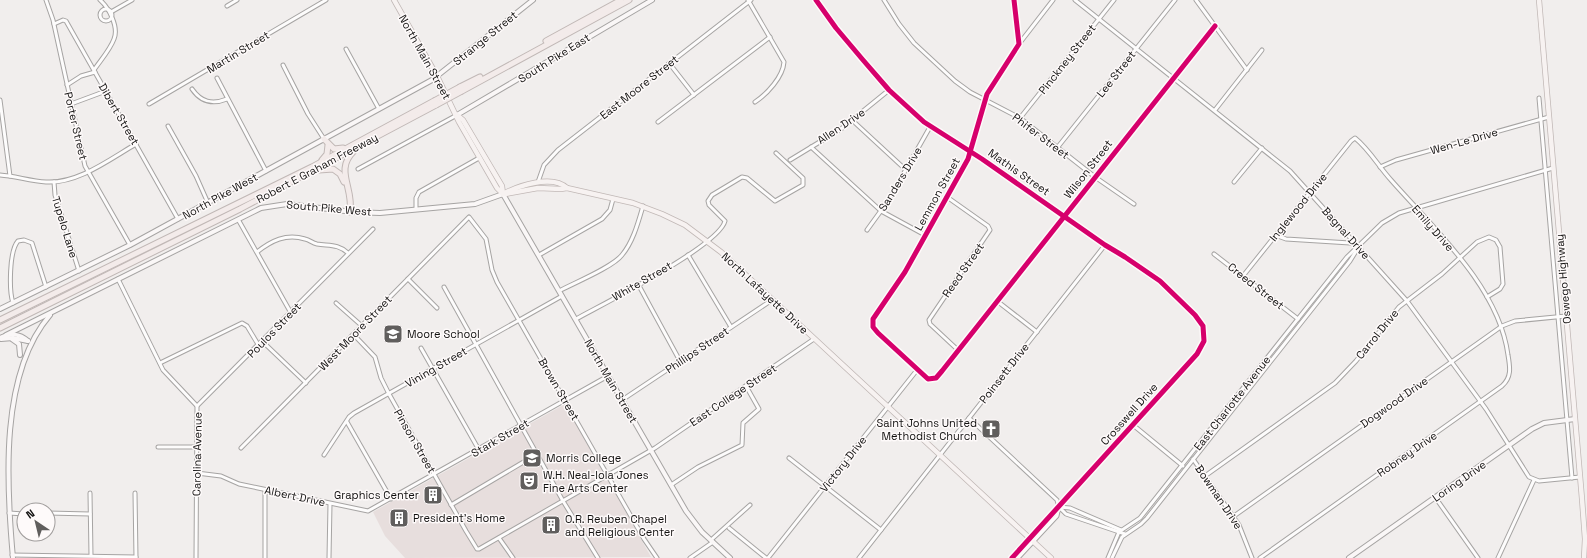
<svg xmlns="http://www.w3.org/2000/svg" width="1587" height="558" viewBox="0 0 1587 558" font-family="'Space Grotesk',sans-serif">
<rect width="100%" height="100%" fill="#f1eeed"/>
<path fill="#e7dedd" d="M565 404 651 557 405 558 385 536 373 512Z"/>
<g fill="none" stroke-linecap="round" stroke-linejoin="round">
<defs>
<g id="street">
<path d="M46 0 53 20 85 166 130 245"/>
<path d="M748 0 784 62C783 77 767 94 755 102"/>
<path d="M816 0 836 28 863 60 889 90 924 122 982 159 1105 245 1125 257 1160 281 1195 315 1203 326 1204 341 1197 354 1012 558"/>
<path d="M884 0 899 24 914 43 955 81 970 92 1020 118 1095 177 1134 204"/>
<path d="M1014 0 1019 44 987 94 968 159 905 272 873 319V327L878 333 928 379 936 378 942 371 1215 26"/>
<path d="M1075 0 1290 171 1407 301 1486 409 1529 477 1539 481 1580 477"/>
<path d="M1196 0 1247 70"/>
<path d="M227 6 237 0"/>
<circle cx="106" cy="15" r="6"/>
<path d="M111 12 132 0"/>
<path d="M54 24 63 20 66 21 178 219"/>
<path d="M1019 44 1053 0"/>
<path d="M346 49 379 109"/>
<path d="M669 63 694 95"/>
<path d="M283 65 308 114 324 139"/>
<path d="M94 70C100 61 110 50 114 39 119 27 109 8 100 0"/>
<path d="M217 78 266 171"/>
<path d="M67 85 81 76 95 72"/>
<path d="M192 89C201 102 212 105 227 99"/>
<path d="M1539 98 1572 478"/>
<path d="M0 100 10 176"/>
<path d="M71 104 106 91"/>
<path d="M149 104 326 0"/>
<path d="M1215 110 1262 50"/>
<path d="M1020 118 1114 0"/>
<path d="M853 121 906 170"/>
<path d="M658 122 770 37"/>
<path d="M168 126 196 176 208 203"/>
<path d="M811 147 881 211 925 235"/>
<path d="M1057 148 1175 0"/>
<path d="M790 160 841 129 889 90"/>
<path d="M1380 167 1396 160 1549 117"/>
<path d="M358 169 457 115"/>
<path d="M0 175C15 176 30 181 46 182 78 184 110 159 136 144"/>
<path d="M54 182 55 195 79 271"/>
<path d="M538 182 544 165 558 150 751 0"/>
<path d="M1234 182 1262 148"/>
<path d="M947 197 988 226 990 230 929 320 930 324 959 351"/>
<path d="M416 209V198L419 192 479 158"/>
<path d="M239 221 291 313"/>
<path d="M867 230 888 201 930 127"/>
<path d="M1275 235 1286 239 1350 243 1357 246"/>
<path d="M257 252C271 241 286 233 305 239 310 240 312 243 317 244 330 246 338 244 348 253"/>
<path d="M1214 254 1298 319"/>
<path d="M539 255 602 219 610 210 613 199"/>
<path d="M688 255 731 327"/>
<path d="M1243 276 1351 141 1355 138C1369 149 1379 167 1391 180 1434 229 1499 287 1508 355 1510 367 1512 377 1502 386L1260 558"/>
<path d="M118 279 163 370 197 406 196 558"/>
<path d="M408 279 437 308"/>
<path d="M638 284 680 361"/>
<path d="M444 287 563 501 598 558"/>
<path d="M559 291C574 283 613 267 622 255 633 242 638 223 643 206"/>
<path d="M997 301 1037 332"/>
<path d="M13 303C9 291 9 251 18 241L24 240 32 243 46 287"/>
<path d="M336 303 362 326"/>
<path d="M576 319C603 304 719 246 725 221L709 205 708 201 712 195 742 177 747 178 775 201 803 185V178L776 153"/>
<path d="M354 335 375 357 381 378 389 394 466 531 477 549H479L655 448 814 339"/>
<path d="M263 342 306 383"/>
<path d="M421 348 479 450"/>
<path d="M160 363 242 323 247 326 259 346"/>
<path d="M622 400 772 300"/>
<path d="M197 406 373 229"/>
<path d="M969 418 1057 500 1059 507 1066 514 1125 534"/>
<path d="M347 422 391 499"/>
<path d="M1133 425 1183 466"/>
<path d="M158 447H197"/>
<path d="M241 448 469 217 486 239 492 270 497 282 644 539 657 558"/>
<path d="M324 455 349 417 354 413 562 296"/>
<path d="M789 458 881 530"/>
<path d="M1193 459 1239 525 1252 558"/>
<path d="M197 473 221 476 239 484 368 511 608 376"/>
<path d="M1205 476 1335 383 1356 361 1399 307 1442 274 1477 242 1489 237 1496 240 1500 247 1503 284 1500 289 1487 297"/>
<path d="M671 485 698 467 742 445 743 423 759 409 746 386"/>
<path d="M90 493 91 555"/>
<path d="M135 493 136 558"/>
<path d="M1435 497 1478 558"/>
<path d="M451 505 537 454"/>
<path d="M1059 507 1070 508 1121 530"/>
<path d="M9 513 24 514"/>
<path d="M48 513 90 514"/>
<path d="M1234 516 1502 326 1515 321 1566 316"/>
<path d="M729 528 766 558"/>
<path d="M499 538 513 558"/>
<path d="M711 540 750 505"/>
<path d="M12 555 136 557"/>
<path d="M265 558V490"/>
<path d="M329 558 330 504"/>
<path d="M690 558 713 542"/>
<path d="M768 558 917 370"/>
<path d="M859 558 1105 245"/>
<path d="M1018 558 1057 516 1059 507"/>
<path d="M1108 558 1119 532 1140 518 1347 257 1382 223 1399 213 1553 168"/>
<path d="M1112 558 1122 537 1141 524 1147 518 1350 261 1358 248"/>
<path d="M1498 558 1534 480"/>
</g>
<g id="secondary">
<path d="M457 115 652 0"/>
<path d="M0 309 130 245 432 80 533 0"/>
<path d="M6 335 261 208 287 204 353 212 380 213 475 204 503 194 686 511 702 532 730 558"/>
<path d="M0 338C11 333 19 333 28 341"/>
<path d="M1 339 13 338 28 341"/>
<path d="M12 339 19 344 20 355"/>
<path d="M13 558C6 481 0 373 50 315"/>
<path d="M1349 558 1532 429 1544 423 1575 419"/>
</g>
<g id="primary">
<path d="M394 0 437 76 459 122 497 188 503 194"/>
<path d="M1539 0 1582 499 1585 539 1584 558"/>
<path d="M457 115 463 120 502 186 503 194"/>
<path d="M503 194C518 186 552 174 567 188L633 203 662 214 685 225 721 252 1051 558"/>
<path d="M505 194 538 188 561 189 567 188"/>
</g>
<g id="highway">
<path d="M546 41 621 0"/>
<path d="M460 87 480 77"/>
<path d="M462 91 629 0"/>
<path d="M324 139 334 149 343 148"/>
<path d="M322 160 327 154 328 145"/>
<path d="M319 170 333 169 340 174 344 182"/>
<path d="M350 212C354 188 334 170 354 151"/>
<path d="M0 320 312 167 434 101"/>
<path d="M0 328 240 209 436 105"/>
</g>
</defs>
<use href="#street" stroke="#a6a4a3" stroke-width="5"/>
<use href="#secondary" stroke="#a6a4a3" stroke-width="6"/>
<use href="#primary" stroke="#c1b8b6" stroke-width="6"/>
<use href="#highway" stroke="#c1b8b6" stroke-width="7"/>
<use href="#street" stroke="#fdfcfc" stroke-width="3"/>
<use href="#secondary" stroke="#faf7f7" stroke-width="4"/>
<use href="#primary" stroke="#f7f2f1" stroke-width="4.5"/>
<use href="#highway" stroke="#f3ebea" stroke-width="5"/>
<defs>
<g id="highway-bridge">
<path d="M434 101 460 87"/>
<path d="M436 105 462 91"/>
</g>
</defs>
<use href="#highway-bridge" stroke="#c1b8b6" stroke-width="7" stroke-linecap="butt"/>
<use href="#highway-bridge" stroke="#f3ebea" stroke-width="5"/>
<defs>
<g id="cycleway">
<path d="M816 0 836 28 863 60 889 90 924 122 982 159 1105 245 1125 257 1160 281 1195 315 1203 326 1204 341 1197 354 1012 558"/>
<path d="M1014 0 1019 44 987 94 968 159 905 272 873 319V327L878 333 928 379 936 378 942 371 1215 26"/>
</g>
</defs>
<use href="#cycleway" stroke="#fefafa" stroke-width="8"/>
<use href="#cycleway" stroke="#d6006c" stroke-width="5"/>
</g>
<defs>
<symbol id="school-square" viewBox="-11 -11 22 22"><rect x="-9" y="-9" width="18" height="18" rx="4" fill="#605e5d" stroke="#fefafa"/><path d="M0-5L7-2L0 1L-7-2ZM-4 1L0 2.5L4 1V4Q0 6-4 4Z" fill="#fff"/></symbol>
<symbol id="church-square" viewBox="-11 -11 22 22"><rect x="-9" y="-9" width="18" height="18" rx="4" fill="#605e5d" stroke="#fefafa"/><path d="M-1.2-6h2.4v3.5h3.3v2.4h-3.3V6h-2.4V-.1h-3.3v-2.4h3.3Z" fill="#fff"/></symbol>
<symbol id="university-square" viewBox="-11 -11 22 22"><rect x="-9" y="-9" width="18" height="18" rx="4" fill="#605e5d" stroke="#fefafa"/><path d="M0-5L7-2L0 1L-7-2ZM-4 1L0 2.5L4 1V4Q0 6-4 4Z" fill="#fff"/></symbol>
<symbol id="theatre-square" viewBox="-11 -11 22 22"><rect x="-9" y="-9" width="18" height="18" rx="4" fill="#605e5d" stroke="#fefafa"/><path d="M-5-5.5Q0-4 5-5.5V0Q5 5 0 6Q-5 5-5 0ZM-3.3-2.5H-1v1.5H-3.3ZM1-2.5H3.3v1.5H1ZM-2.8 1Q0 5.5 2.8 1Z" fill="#fff"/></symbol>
<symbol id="building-square" viewBox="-11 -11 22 22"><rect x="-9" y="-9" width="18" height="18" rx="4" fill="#605e5d" stroke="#fefafa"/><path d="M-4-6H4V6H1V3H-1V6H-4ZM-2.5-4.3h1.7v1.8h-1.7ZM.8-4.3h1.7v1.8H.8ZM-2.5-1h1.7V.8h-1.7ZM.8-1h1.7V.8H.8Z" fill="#fff"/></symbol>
</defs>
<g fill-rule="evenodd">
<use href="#school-square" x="382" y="323" width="22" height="22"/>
<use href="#church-square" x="980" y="418" width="22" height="22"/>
<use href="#university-square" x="521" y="447" width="22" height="22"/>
<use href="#theatre-square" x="518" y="470" width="22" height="22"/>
<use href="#building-square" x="422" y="484" width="22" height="22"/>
<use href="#building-square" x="388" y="507" width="22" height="22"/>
<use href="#building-square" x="540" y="514" width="22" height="22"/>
</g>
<g text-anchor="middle" stroke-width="3" stroke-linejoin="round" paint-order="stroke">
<g font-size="11" fill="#121110" stroke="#fefafa">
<text transform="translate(485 38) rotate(-39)" y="4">Strange Street</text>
<text transform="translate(238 52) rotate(-31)" y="4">Martin Street</text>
<text transform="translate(425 57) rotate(61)" y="4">North Main Street</text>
<text transform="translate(554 58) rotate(-32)" y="4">South Pike East</text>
<text transform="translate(1067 59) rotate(-52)" y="4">Pinckney Street</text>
<text transform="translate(1116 74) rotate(-52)" y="4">Lee Street</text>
<text transform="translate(639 87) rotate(-38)" y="4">East Moore Street</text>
<text transform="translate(119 114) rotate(60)" y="4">Dibert Street</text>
<text transform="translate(76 126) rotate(77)" y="4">Porter Street</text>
<text transform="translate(841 126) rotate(-34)" y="4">Allen Drive</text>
<text transform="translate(1041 136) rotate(37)" y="4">Phifer Street</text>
<text transform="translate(1464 141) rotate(-16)" y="4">Wen-Le Drive</text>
<text transform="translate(317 168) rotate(-28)" y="4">Robert E Graham Freeway</text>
<text transform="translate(1088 169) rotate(-52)" y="4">Wilson Street</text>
<text transform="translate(1019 172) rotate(35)" y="4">Mathis Street</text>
<text transform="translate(900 179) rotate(-59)" y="4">Sanders Drive</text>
<text transform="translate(937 194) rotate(-61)" y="4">Lemmon Street</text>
<text transform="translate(220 196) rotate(-29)" y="4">North Pike West</text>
<text transform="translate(1298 207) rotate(-51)" y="4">Inglewood Drive</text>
<text transform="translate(329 208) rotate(5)" y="4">South Pike West</text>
<text transform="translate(65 227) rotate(73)" y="4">Tupelo Lane</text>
<text transform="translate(1433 228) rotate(49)" y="4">Emily Drive</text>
<text transform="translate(1346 233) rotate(48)" y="4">Bagnal Drive</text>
<text transform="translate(963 270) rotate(-55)" y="4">Reed Street</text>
<text transform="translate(1563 279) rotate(-95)" y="4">Oswego Highway</text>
<text transform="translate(642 281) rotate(-30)" y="4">White Street</text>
<text transform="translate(1256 286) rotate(38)" y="4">Creed Street</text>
<text transform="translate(765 293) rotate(43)" y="4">North Lafayette Drive</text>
<text transform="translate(274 330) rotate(-46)" y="4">Poulos Street</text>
<text transform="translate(355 333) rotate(-46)" y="4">West Moore Street</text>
<text transform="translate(1377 334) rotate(-51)" y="4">Carrol Drive</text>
<text transform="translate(697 350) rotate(-34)" y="4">Phillips Street</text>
<text transform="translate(436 367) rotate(-30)" y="4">Vining Street</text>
<text transform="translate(1004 373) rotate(-52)" y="4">Poinsett Drive</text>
<text transform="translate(611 381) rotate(60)" y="4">North Main Street</text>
<text transform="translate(559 389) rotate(60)" y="4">Brown Street</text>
<text transform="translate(733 395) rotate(-34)" y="4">East College Street</text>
<text transform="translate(1394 402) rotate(-35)" y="4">Dogwood Drive</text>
<text transform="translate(1232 403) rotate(-52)" y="4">East Charlotte Avenue</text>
<text transform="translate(1129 414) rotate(-48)" y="4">Crosswell Drive</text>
<text transform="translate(500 438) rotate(-30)" y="4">Stark Street</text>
<text transform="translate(415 441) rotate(60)" y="4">Pinson Street</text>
<text transform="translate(197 454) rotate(-89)" y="4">Carolina Avenue</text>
<text transform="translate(1407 454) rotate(-35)" y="4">Robney Drive</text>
<text transform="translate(843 464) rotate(-52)" y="4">Victory Drive</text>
<text transform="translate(1459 481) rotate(-35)" y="4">Loring Drive</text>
<text transform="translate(295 496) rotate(12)" y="4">Albert Drive</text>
<text transform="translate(1219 497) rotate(56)" y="4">Bowman Drive</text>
</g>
<g font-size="11" fill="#121110" stroke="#fefafa" text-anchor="start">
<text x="407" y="338">Moore School</text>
<text x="977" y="427" text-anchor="end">Saint Johns United<tspan x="977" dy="13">Methodist Church</tspan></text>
<text x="546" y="462">Morris College</text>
<text x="543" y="479">W.H. Neal-Iola Jones<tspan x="543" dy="13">Fine Arts Center</tspan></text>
<text x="419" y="499" text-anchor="end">Graphics Center</text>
<text x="413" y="522">President's Home</text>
<text x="565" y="523">O.R. Reuben Chapel<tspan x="565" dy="13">and Religious Center</tspan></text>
</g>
</g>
<g transform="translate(36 522) rotate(325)"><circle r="19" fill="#fefafa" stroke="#a09d9c"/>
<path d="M0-3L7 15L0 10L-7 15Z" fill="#605e5d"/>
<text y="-6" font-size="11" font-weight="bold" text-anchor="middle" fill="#121110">N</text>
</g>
</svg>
